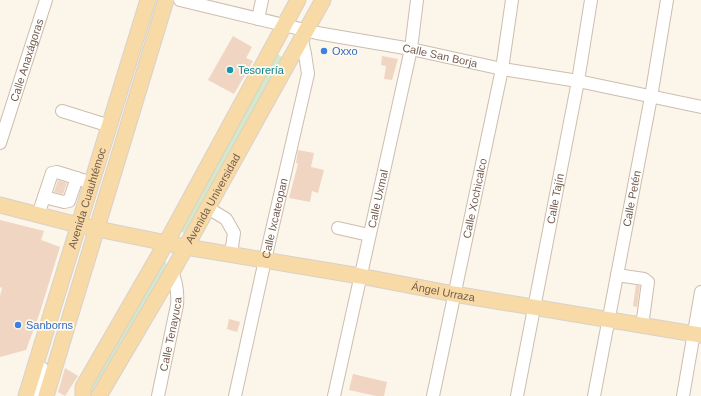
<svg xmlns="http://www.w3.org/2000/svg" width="701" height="396" viewBox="0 0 701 396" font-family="Arial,sans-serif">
<rect width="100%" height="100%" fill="#fcf5e9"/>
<g fill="#d4e9c7">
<path d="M277 54 284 58 185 233 177 231Z"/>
<path d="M164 256 167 266 92 396 88 391Z"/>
</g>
<g fill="#f0d5c2">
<path d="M233 36 252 47 246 58 253 61 234 94 208 80Z"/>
<path d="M382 56 398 59 392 80 384 79 386 66 381 65Z"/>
<path d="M298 150 314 153 311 167 324 170 318 193 312 191 310 202 289 198 298 164 296 163Z"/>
<path d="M58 180 67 183 63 194 54 192Z"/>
<path d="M0 220 44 231 41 240 60 247 40 312 26 350 0 357V296L2 288 0 287Z"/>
<path d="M636 285 640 286 637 307 633 306Z"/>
<path d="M229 319 240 322 237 332 227 329Z"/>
<path d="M65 368 78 376 65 396 58 392Z"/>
<path d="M353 374 387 382 384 396H376L349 390Z"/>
</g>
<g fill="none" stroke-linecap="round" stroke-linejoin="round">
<defs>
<g id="minor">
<path id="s1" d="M180 0 317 33 411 49 502 69 578 81 701 107"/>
<path d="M258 19 262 0"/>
<path d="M62 111 110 126"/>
<path id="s2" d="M0 143 46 0"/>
<path d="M44 197 64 202 69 201 77 178"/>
<path d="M208 208 226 219 234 233 231 254"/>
<path d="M38 215 52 173 57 172 92 183"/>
<path d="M338 228 369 235"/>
<path d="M617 275 644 279 648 282 642 326"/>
<path d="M34 396 42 368"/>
<path id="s3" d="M158 396 177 305C178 293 177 283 172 272"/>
<path id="s4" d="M235 396 265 260 308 74 305 54 302 40"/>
<path id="s5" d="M334 396 411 49 417 0"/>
<path id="s6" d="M433 396 502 69 512 0"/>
<path id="s7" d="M517 396 578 81 591 0"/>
<path id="s8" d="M594 396 651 97 667 0"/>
<path d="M683 396 701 292"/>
</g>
<g id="major">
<path id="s9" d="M0 205 78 225 186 247 360 276 454 294 701 335"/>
<path id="s10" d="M26 396 148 0"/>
<path d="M46 396 166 0"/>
<path d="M83 396V387L166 243 298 0"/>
<path id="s11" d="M99 396 172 272 323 0"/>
</g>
</defs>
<use href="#minor" stroke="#cdbdaf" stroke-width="14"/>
<use href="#major" stroke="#d8d1cd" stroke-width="17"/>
<use href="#minor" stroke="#fff" stroke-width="12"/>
<use href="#major" stroke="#f7daa5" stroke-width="15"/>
</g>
<g fill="#3f7fe0" stroke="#fef9ef" stroke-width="1.5">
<circle cx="324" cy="51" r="4"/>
<circle cx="18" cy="325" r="4"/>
</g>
<circle fill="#0f9aa8" stroke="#fef9ef" stroke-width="1.5" cx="230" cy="70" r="4"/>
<g text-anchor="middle" stroke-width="3.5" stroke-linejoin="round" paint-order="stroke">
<g font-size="11" fill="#366cbe" stroke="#fef9ef" text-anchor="start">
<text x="332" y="55">Oxxo</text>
<text x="26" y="329">Sanborns</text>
</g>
<g font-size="11" fill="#755c4d" stroke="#fef9ef">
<text dy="4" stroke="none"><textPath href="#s1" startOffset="266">Calle San Borja</textPath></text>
<text dy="4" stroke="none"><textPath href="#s2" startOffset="87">Calle Anaxágoras</textPath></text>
<text dy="4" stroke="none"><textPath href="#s10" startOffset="207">Avenida Cuauhtémoc</textPath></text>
<text dy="4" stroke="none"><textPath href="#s5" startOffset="202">Calle Uxmal</textPath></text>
<text dy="4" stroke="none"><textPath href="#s6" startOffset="202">Calle Xochicalco</textPath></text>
<text dy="4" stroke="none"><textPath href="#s7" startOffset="201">Calle Tajín</textPath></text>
<text dy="4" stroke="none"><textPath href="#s8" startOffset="201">Calle Petén</textPath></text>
<text dy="4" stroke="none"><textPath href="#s11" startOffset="228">Avenida Universidad</textPath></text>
<text dy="4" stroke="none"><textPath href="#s4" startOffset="182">Calle Ixcateopan</textPath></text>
<text dy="4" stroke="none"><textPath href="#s9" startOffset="452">Ángel Urraza</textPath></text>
<text dy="4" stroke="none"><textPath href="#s3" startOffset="63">Calle Tenayuca</textPath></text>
</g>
<g font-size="11" fill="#0d838f" stroke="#fef9ef" text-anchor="start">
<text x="238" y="74">Tesorería</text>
</g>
</g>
</svg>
